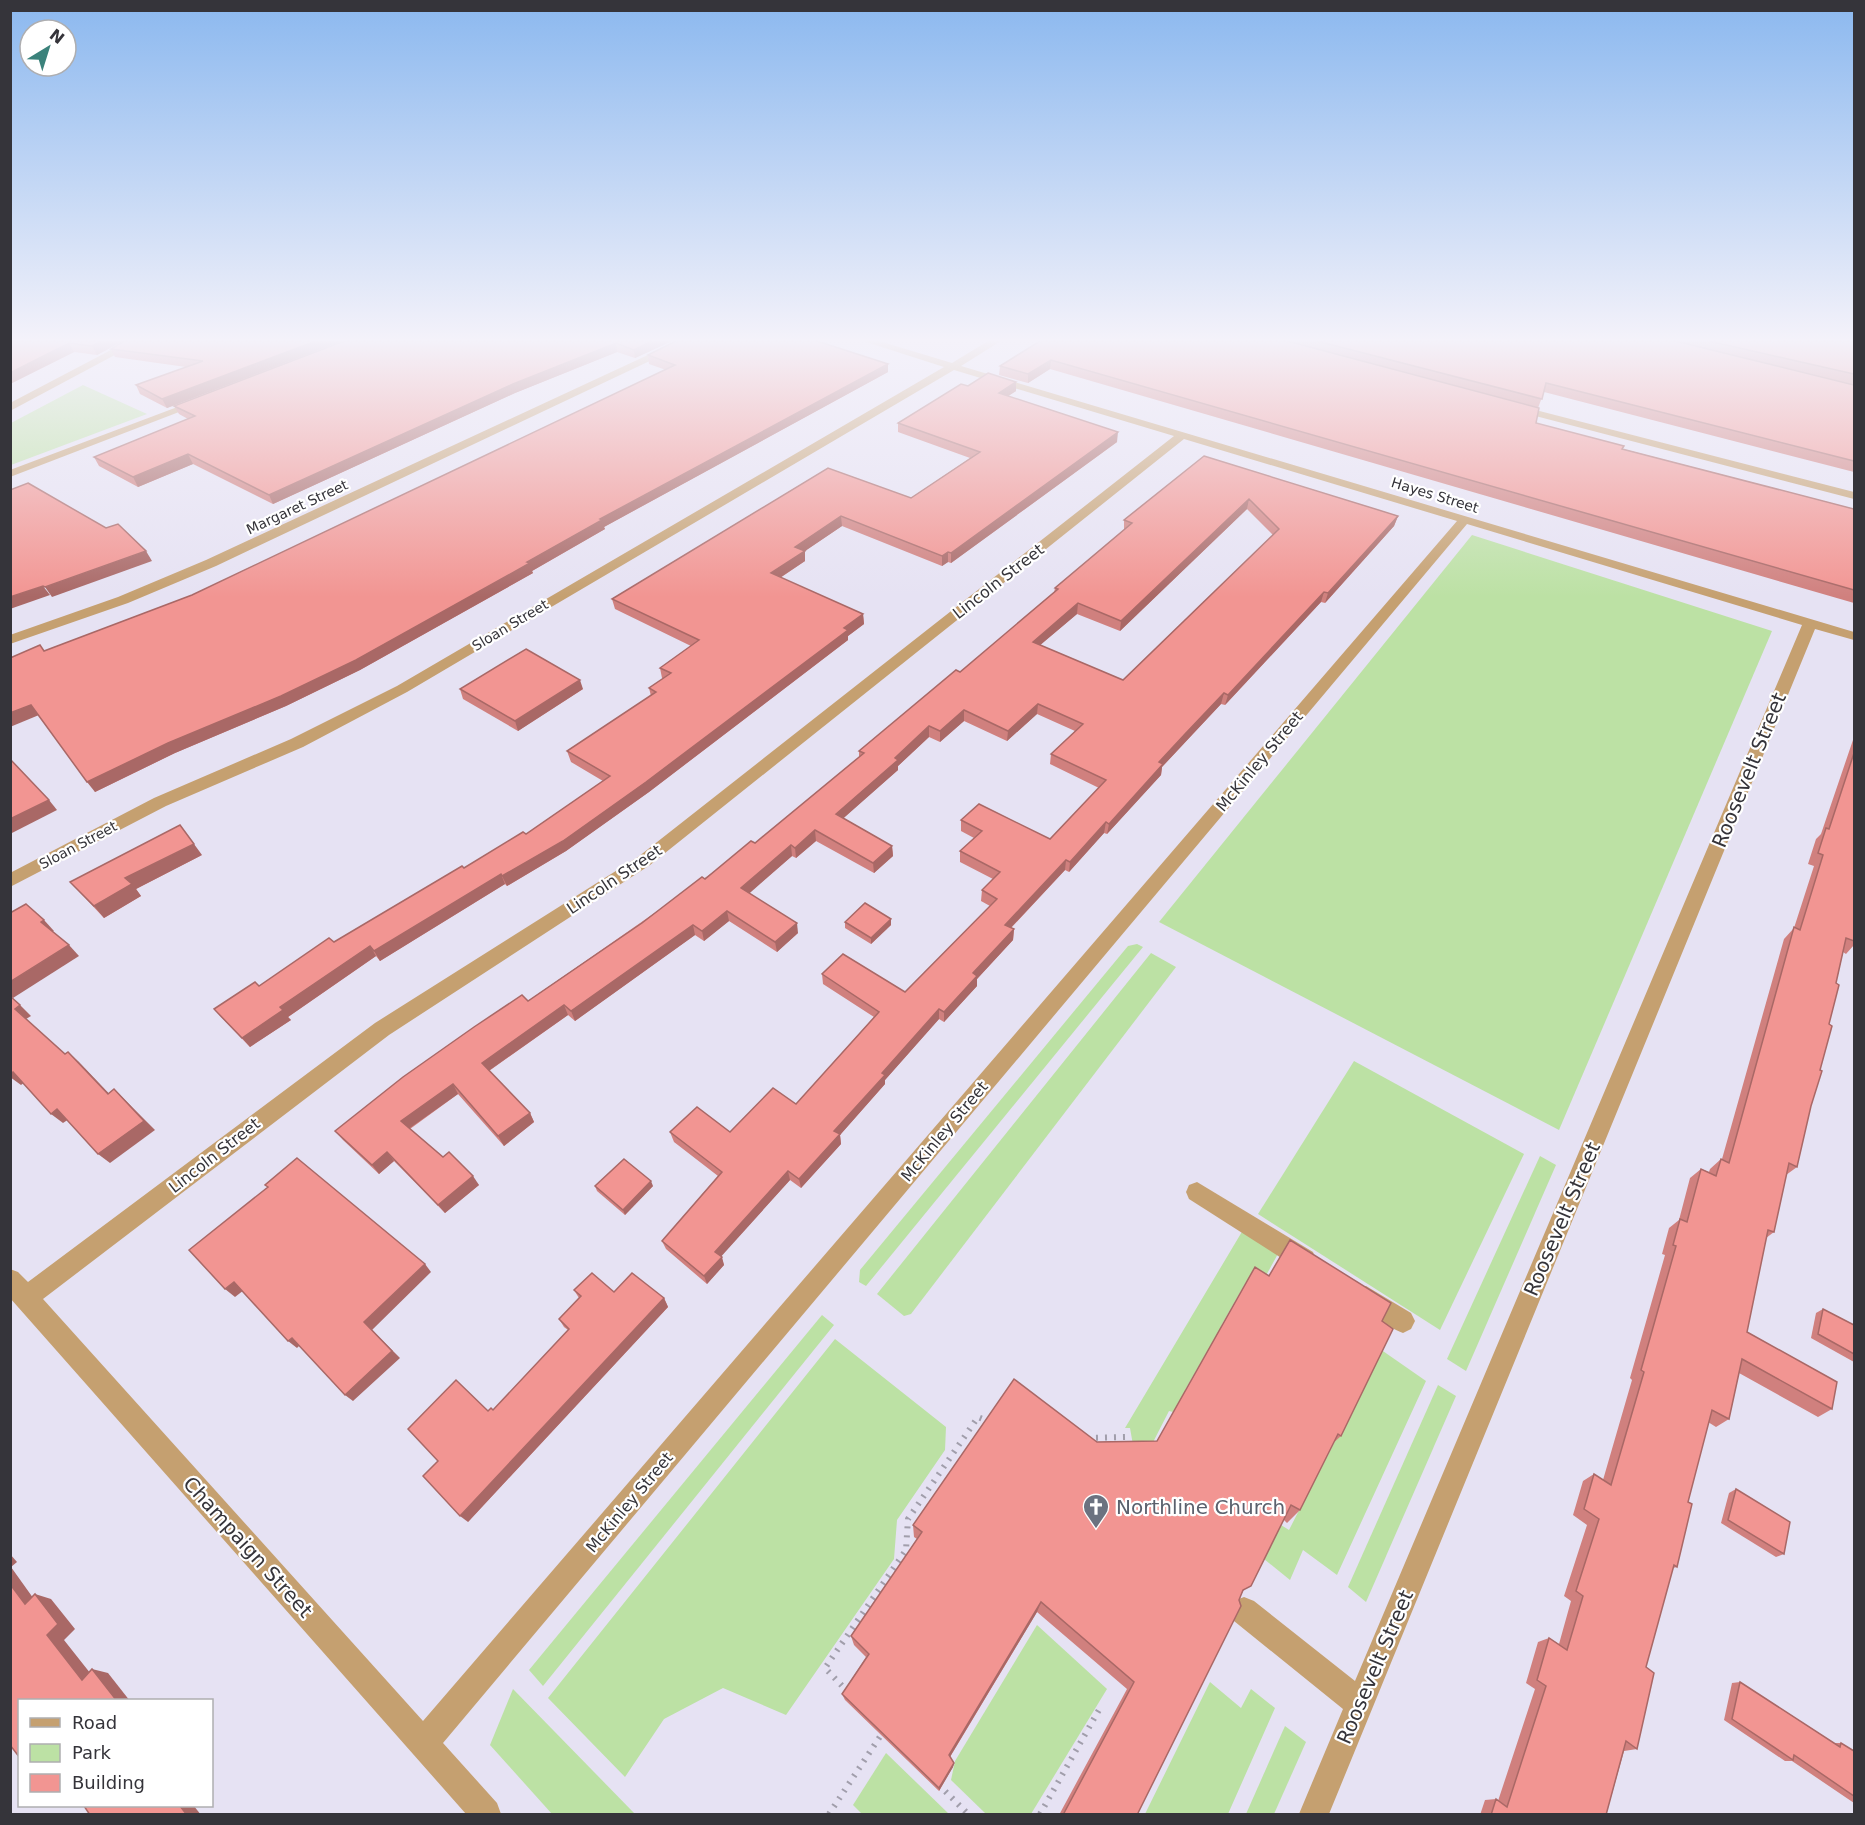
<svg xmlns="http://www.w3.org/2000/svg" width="1865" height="1825" viewBox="0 0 1865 1825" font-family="'DejaVu Sans',sans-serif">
<rect width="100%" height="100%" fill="#e6e2f3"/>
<g fill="#bce1a4">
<path d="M83 385 147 414 11 465V423Z"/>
<path d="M1472 535 1772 631 1559 1130 1159 922Z"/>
<path d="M1137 944 1143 947 866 1286 859 1282 860 1270 1128 946Z"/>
<path d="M1151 953 1176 967 911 1314 904 1316 877 1294Z"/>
<path d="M1354 1061 1524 1154 1440 1330 1258 1214Z"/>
<path d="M1540 1156 1556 1165 1466 1371 1447 1359Z"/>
<path d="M1243 1230 1279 1252 1258 1290 1246 1282 1221 1326 1232 1333 1223 1349 1212 1343 1185 1390 1195 1398 1186 1414 1176 1407 1173 1412 1169 1411 1147 1454 1133 1445 1130 1428H1125Z"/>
<path d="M822 1315 834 1325 543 1686 529 1670Z"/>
<path d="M835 1339 946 1427 945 1450 897 1520 894 1559 786 1715 723 1688 664 1719 625 1777 548 1698Z"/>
<path d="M1380 1349 1426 1381 1337 1575 1303 1550 1290 1580 1264 1559 1281 1525 1289 1530 1316 1477 1314 1450 1327 1457Z"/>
<path d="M1438 1385 1456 1396 1366 1602 1348 1587Z"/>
<path d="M1037 1625 1107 1689 1031 1814H986L951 1780 955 1761Z"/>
<path d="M1210 1682 1241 1708 1251 1689 1275 1708 1228 1814H1145Z"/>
<path d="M513 1689 635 1814H552L490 1745Z"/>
<path d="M1285 1726 1306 1742 1274 1814H1246Z"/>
<path d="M886 1753 949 1814H862L853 1805Z"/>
</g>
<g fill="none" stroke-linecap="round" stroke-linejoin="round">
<g stroke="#a19eab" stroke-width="6" stroke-dasharray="2 7" stroke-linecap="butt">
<path d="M1087 1438 1126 1437"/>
<path d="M848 1692 825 1668 906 1550 908 1519 978 1417 988 1421"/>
<path d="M939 1785 968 1814"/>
<path d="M829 1814 883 1732"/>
<path d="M1040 1814 1100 1708"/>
</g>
<g fill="#c5a070" fill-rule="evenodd">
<path d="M128 341H141L10 411V403Z"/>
<path d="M678 341H692L216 566 128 603 10 644V635L118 597 206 560Z"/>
<path d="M863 341H879L952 363 988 341H1001L961 366 1854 632V640L1815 629 1329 1814H1299L1343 1709 1234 1621 1230 1611 1234 1601 1244 1597 1254 1601 1355 1681 1802 625 1467 524 443 1743 497 1803 501 1814H466L10 1298V1269L18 1272 28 1282 375 1023 638 857 1174 436 954 370 407 692 303 747 166 806 10 887V873L154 798 291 739 397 686 944 367ZM1184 439 1457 521 423 1721 43 1299 389 1035 650 865Z"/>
<path d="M196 400 205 402 10 477V470Z"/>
<path d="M1516 405 1854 492V499L1512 410 1511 408Z"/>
<path d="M1197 1182 1313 1252 1316 1260 1313 1268 1305 1271 1297 1268 1189 1199 1186 1192 1189 1185Z"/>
<path d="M1366 1286 1411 1313 1415 1321 1411 1329 1403 1333C1387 1326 1361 1314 1354 1298L1358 1290Z"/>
</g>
</g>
<g fill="#d0807e" fill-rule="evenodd">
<path d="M10 341H123L97 355 74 352 10 384Z"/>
<path d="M124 341H342L167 408 140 394 136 385 186 367 115 357 111 349Z"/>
<path d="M344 341H672L635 358 617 352 515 393 273 504 193 464 138 487 99 466 94 457 188 419 179 414 174 406Z"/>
<path d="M1040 341H1854V472L1544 392 1538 408 1536 423 1623 449 1854 509V603L1050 369 1028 383 999 375 1000 366Z"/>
<path d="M648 355 888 372 604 527 605 529 532 571 533 573 360 670 286 706 175 753 95 792 44 651 192 595 666 370 649 364Z"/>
<path d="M1016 382V391L1008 396 1117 442 951 563 948 562 942 566 842 526 805 551V561L780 578 863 614 864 624 848 636V640L649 792 566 851 507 886 505 884 380 961 376 956 288 1017 291 1020 250 1047 222 1018 214 1009 259 986 464 868 526 834 603 781 571 762 567 751 651 696 649 688 663 679 662 678 660 668 691 646 615 609 612 599 828 468 911 498 970 458 898 432V423L968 386Z"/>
<path d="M1204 456 1398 516 1394 526 1325 603 1321 602 1225 705 1221 704 1162 767 1161 775 1107 834 1104 833 1069 872 1065 870 1011 928 1014 929 1013 940 977 979V986L944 1022 939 1019 885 1080V1084L840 1135 841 1144 801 1188 790 1180 721 1256 724 1265 707 1284 666 1249 662 1241 718 1176 674 1142 670 1132H730L796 1104 874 1017 823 984 822 974 905 992 990 906 981 901 982 890 993 879 960 862V851L974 838 961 831V820L1050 839 1099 788 1050 764 1051 754 1075 731 1037 714 1007 741 964 721 940 742 929 737 898 766V770L843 818 892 846 893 856 874 873 816 841 796 858 792 856 749 893 798 933 777 952 729 921 704 941 695 935 575 1021 568 1015 489 1071 530 1113 534 1122 504 1146 458 1094 410 1129 443 1157 479 1185 445 1213 394 1161 379 1174 343 1140 335 1131 528 1001 755 843 859 757V751L960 672 1054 593 1055 588 1124 530V520ZM1247 509 1273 535 1123 680 1040 645 1077 614 1120 631Z"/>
<path d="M460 689H583L518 731 463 699Z"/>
<path d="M1854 737V945L1846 954 1843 952 1836 983 1829 1024 1797 1167 1786 1175 1774 1232 1766 1238 1747 1332 1832 1409 1818 1417 1739 1373 1729 1419 1716 1427 1708 1422 1688 1502 1677 1567 1673 1568 1646 1667 1637 1749 1624 1751 1606 1815H1480L1485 1800 1496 1799 1498 1801 1535 1689 1526 1683 1538 1642 1549 1638 1559 1644 1571 1601 1564 1596 1587 1525 1573 1515 1583 1481 1594 1474 1603 1480 1632 1380 1630 1378 1665 1255 1662 1254 1669 1228 1679 1220 1690 1178 1701 1169 1709 1172 1710 1169 1721 1159H1722L1784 939 1794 928 1814 866 1808 864 1816 839 1821 834Z"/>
<path d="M202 855 136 889 141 896 104 918 70 882Z"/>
<path d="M845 922 891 925 871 944 845 928Z"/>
<path d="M595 1186H653L625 1215 597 1191Z"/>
<path d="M1269 1276 1382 1321 1341 1436 1332 1444 1300 1510 1287 1523 1284 1520 1241 1595 1137 1815H1059L1127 1689 1037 1612 950 1757 954 1763 953 1767 939 1791 845 1700 842 1694 866 1657 854 1645 851 1636 917 1539 914 1537 913 1525 1097 1442 1157 1441Z"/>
<path d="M574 1290 614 1292 664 1298 668 1307 468 1522 488 1411 493 1410 568 1330 564 1327 559 1319 579 1298Z"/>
<path d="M1823 1309 1854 1325V1362L1811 1338 1816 1313Z"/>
<path d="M1736 1489 1784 1554 1776 1557 1721 1523 1729 1493Z"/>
<path d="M1740 1682 1834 1743H1841L1854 1751V1803L1792 1761H1785L1724 1720 1732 1683Z"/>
</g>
<g fill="#a96866">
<path d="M102 341H123L97 355 92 346Z"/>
<path d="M316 341H342L167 408 162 399Z"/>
<path d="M652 341H672L635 358 634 350Z"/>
<path d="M69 343 74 352 10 384V373Z"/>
<path d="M616 343 617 352 515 393 273 504 269 495 513 384Z"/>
<path d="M1051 360 1050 369 1028 383V374Z"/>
<path d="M888 364V372L604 527 605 529 532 571 533 573 360 670 286 706 175 753 95 792 87 782 527 562 600 519Z"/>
<path d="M1016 382V391L999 402V393Z"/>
<path d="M1118 432 1117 442 951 563V553Z"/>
<path d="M188 454 193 464 138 487 133 477Z"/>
<path d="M1249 499 1247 509 1120 631 1121 621Z"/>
<path d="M841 516 842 526 805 551V561L772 583 771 573 795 547Z"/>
<path d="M1398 516 1394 526 1325 603 1328 593Z"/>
<path d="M146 551 152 561 52 597 45 587Z"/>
<path d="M948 552V562L942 566V556Z"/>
<path d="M43 586 50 595 10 609V597Z"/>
<path d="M1324 592 1321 602 1225 705 1228 695Z"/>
<path d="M1078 603 1077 614 1032 652 1033 642Z"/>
<path d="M863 614 864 624 848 636V640L649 792 566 851 507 886 502 876Z"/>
<path d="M580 680 583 689 518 731 515 721Z"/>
<path d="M1224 693 1221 704 1162 767 1161 775 1107 834 1109 824 1159 762Z"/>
<path d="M1038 704 1037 714 1007 741 1008 731Z"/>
<path d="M31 705 39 715 10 727V713Z"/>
<path d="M964 710V721L940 742V731Z"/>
<path d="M929 726V737L898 766V770L837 824 836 814Z"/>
<path d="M49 800 57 810 10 834V819Z"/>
<path d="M1106 822 1104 833 1069 872 1070 862Z"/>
<path d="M815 830 816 841 796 858 795 848Z"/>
<path d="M194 844 202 855 136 889 141 896 104 918 94 906 125 878Z"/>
<path d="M791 845 792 856 743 899 741 888Z"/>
<path d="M892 846 893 856 874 873 873 863Z"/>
<path d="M1066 860 1065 870 1004 935 1005 925Z"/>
<path d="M501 874 505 884 380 961 374 951Z"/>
<path d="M727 911 729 921 704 941 702 931Z"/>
<path d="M891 919V925L871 944V938Z"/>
<path d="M44 920 54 931 51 932 41 922Z"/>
<path d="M797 923 798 933 777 952 775 942Z"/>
<path d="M693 925 695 935 575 1021 571 1011Z"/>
<path d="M1014 929 1013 940 977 979V986L944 1022V1012L973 973Z"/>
<path d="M69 945 79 956 13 998 10 996V982Z"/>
<path d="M370 946 376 956 288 1017 291 1020 250 1047 242 1038 280 1007Z"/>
<path d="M20 1005 31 1016 26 1019 15 1009Z"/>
<path d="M564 1005 568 1015 487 1072 482 1063Z"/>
<path d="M939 1009V1019L885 1080V1084L840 1135 841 1144 801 1188 799 1179 834 1131 882 1073Z"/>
<path d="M68 1052 79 1062 118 1103 108 1094Z"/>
<path d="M13 1072 25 1082 21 1085 10 1077V1074Z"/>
<path d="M453 1084 458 1094 407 1130 401 1121Z"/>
<path d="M114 1089 155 1130 110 1163 98 1154Z"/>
<path d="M57 1109 69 1119 63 1123 51 1114Z"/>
<path d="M530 1113 534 1122 504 1146 498 1136Z"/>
<path d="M387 1152 394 1161 379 1174 372 1165Z"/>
<path d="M788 1171 790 1180 718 1260 715 1252Z"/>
<path d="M473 1176 479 1185 445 1213 438 1205Z"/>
<path d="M651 1181 653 1186 625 1215 623 1210Z"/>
<path d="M722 1257 724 1265 707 1284 704 1276Z"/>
<path d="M425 1264 431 1272 372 1330 400 1358 353 1401 345 1395 364 1322Z"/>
<path d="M234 1282 244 1290 235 1297 225 1289Z"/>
<path d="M664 1298 668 1307 468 1522 460 1516Z"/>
<path d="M292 1338 300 1345 297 1348 288 1341Z"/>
<path d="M10 1554 17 1562 11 1567 41 1609 25 1604 10 1584Z"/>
<path d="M35 1594 51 1599 75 1629 64 1640 98 1683 82 1680 47 1635Z"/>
<path d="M1041 1602 1037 1612 948 1760 949 1755Z"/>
<path d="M92 1669 108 1673 130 1701H117Z"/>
<path d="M954 1763 953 1767 939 1791V1788Z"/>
<path d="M180 1806H194L201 1815H187Z"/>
</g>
<g fill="#f29592" stroke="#a96866" stroke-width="1.5" fill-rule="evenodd">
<path d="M10 341H102L92 346 69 343 10 373Z"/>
<path d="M124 341H316L162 399 136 385 203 361 111 349Z"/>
<path d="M344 341H652L634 350 616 343 513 384 269 495 188 454 133 477 94 457 195 416 174 406Z"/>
<path d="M676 341H817L888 364 600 519 602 520 527 562 530 563 356 660 281 696 168 743 87 782 31 705 10 713V658L40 645 44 651 192 595 675 365 648 355Z"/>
<path d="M1040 341H1287L1539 408 1536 423 1624 446 1622 449 1854 509V590L1051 360 1028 374 1000 366Z"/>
<path d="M1317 341H1675L1854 385V461L1546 383 1542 399Z"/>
<path d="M1709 341H1854V374Z"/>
<path d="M988 373 1016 382 999 393 1118 432 951 553 948 552 942 556 841 516 795 547 805 551 771 573 863 614 844 628 848 630 646 782 563 841 502 876 501 874 374 951 370 946 280 1007 283 1010 242 1038 214 1009 255 982 259 986 329 938 334 942 462 866 464 868 523 832 526 834 610 776 567 751 656 692 649 688 671 673 660 668 699 640 612 599 828 468 911 498 980 452 898 423 961 384 968 386Z"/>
<path d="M1204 456 1398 516 1328 593 1324 592 1228 695 1224 693 1185 734 1159 762 1163 764 1109 824 1106 822 1070 862 1066 860 1005 925 1014 929 973 973 977 976 944 1012 939 1009 882 1073 885 1075 834 1131 840 1134 799 1179 788 1171 715 1252 722 1257 704 1276 662 1241 722 1172 670 1132 697 1107 730 1132 773 1088 796 1104 879 1012 822 974 843 954 905 992 997 899 982 890 1000 872 960 851 982 831 961 820 979 804 1050 839 1106 780 1051 754 1083 724 1038 704 1008 731 964 710 940 731 929 726 895 758 898 760 836 814 892 846 873 863 815 830 795 848 791 845 741 888 797 923 775 942 727 911 702 931 693 925 571 1011 564 1005 482 1063 530 1113 498 1136 453 1084 401 1121 443 1157 449 1152 473 1176 438 1205 387 1152 372 1165 335 1131 403 1077 474 1027 522 995 528 1001 642 923 702 877 705 879 751 841 755 843 864 753 859 751 956 670 960 672 1058 589 1055 588 1132 523 1124 520ZM1249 499 1279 529 1123 680 1033 642 1078 603 1121 621Z"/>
<path d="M28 483 106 528 118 524 146 551 45 587 43 586 10 597V490Z"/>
<path d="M526 649 580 680 515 721 460 689Z"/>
<path d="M1854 753V941L1846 938 1836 983 1839 985 1829 1024 1832 1026 1820 1070 1822 1071 1811 1106 1797 1167 1789 1163 1774 1232 1768 1230 1747 1332 1837 1382 1832 1409 1742 1359 1729 1419 1712 1410 1688 1502 1692 1504 1677 1567 1674 1565 1646 1667 1654 1673 1637 1749 1626 1741 1606 1815H1491L1496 1799 1507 1807 1546 1686 1537 1680 1549 1638 1567 1650 1583 1596 1576 1591 1599 1519 1584 1509 1594 1474 1611 1485 1644 1372 1641 1370 1676 1246 1673 1245 1680 1219 1687 1222 1701 1169 1716 1176 1721 1159 1729 1163 1794 927 1800 930 1823 855 1818 853 1826 828 1829 829Z"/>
<path d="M10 759 49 800 10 819Z"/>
<path d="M180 825 194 844 125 878 132 884 94 906 70 882Z"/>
<path d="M865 903 891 919 871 938 845 922Z"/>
<path d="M26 904 44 920 41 922 69 945 10 982V913Z"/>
<path d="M10 996 20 1005 15 1009 65 1054 68 1052 108 1094 114 1089 144 1121 98 1154 57 1109 51 1114 13 1072 10 1074Z"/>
<path d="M297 1158 425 1264 364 1322 392 1351 345 1395 292 1338 288 1341 234 1282 225 1289 189 1250 268 1187 265 1185Z"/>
<path d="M624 1159 651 1181 623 1210 595 1186Z"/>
<path d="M1290 1240 1391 1303 1382 1321 1393 1329 1341 1436 1338 1434 1300 1510 1291 1505 1251 1586 1243 1590 1239 1600 1241 1606 1137 1815H1063L1134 1682 1041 1602 949 1755 954 1763 939 1788 842 1694 869 1654 851 1636 922 1532 913 1525 1014 1379 1097 1442 1157 1441 1255 1267 1269 1276Z"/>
<path d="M592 1273 614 1292 632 1273 664 1298 460 1516 423 1476 438 1461 408 1429 456 1380 488 1411 491 1408 493 1410 569 1329 559 1319 581 1296 574 1290Z"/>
<path d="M1823 1309 1854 1325V1354L1818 1334Z"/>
<path d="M1736 1489 1790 1522 1784 1554 1728 1520Z"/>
<path d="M10 1584 25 1604 35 1594 58 1624 47 1635 82 1680 92 1669 117 1701H20V1758L10 1745Z"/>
<path d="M1740 1682 1840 1747 1841 1743 1854 1751V1796L1794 1755 1793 1760 1732 1719Z"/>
<path d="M84 1806H180L187 1815H90Z"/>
</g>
<linearGradient id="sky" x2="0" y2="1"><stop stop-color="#8bb8ef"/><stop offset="0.57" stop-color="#f4f2fa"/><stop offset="1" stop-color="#f4f2fa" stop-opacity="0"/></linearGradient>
<rect width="1865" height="597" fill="url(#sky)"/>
<defs>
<symbol id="church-pin" viewBox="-11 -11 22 30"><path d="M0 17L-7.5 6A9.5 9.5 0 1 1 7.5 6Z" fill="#6b7280" stroke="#fff"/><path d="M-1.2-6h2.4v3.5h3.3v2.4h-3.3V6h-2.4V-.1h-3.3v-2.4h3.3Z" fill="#fff"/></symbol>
</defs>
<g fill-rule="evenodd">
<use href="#church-pin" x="1081" y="1492" width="30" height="40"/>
</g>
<g text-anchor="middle" stroke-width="4.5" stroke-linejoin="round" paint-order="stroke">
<g font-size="14" fill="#35343a" stroke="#fff">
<text transform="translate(1435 495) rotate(17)" y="5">Hayes Street</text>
<text transform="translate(297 507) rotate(-25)" y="5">Margaret Street</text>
<text transform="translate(510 625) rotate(-31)" y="5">Sloan Street</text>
<text transform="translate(78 845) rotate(-28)" y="5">Sloan Street</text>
</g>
<g font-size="16" fill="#35343a" stroke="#fff">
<text transform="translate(998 581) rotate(-38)" y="6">Lincoln Street</text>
<text transform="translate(1259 761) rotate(-50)" y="6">McKinley Street</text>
<text transform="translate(614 879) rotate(-34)" y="6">Lincoln Street</text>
<text transform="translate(944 1131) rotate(-50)" y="6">McKinley Street</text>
<text transform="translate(214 1155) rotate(-38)" y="6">Lincoln Street</text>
<text transform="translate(629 1502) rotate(-50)" y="6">McKinley Street</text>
</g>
<g font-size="20" fill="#35343a" stroke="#fff">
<text transform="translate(1749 770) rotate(-68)" y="7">Roosevelt Street</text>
<text transform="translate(1562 1219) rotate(-67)" y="7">Roosevelt Street</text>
<text transform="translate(248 1547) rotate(48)" y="7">Champaign Street</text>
<text transform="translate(1375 1667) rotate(-67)" y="7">Roosevelt Street</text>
</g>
<g font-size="20" fill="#5b616d" stroke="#fff" text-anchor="start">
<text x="1116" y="1514">Northline Church</text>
</g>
</g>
<rect width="1865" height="1825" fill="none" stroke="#35343a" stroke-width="24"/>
<rect x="18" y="1699" width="195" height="108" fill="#ffffff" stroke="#aeaeb0" stroke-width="1.5"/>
<rect x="30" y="1718" width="30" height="9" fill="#c5a070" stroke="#aeaeb0" stroke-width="1.5"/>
<text x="72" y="1729" font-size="18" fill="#35343a">Road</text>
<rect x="30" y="1744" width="30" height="18" fill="#bce1a4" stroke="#aeaeb0" stroke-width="1.5"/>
<text x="72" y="1759" font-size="18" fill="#35343a">Park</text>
<rect x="30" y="1774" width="30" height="18" fill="#f29592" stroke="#aeaeb0" stroke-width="1.5"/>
<text x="72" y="1789" font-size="18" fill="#35343a">Building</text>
<g transform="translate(48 48) rotate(38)"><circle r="28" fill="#ffffff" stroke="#aeaeb0" stroke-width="1.5"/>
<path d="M0-4.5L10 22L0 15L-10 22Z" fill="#3b827b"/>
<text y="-9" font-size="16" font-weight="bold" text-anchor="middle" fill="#35343a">N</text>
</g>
</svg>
